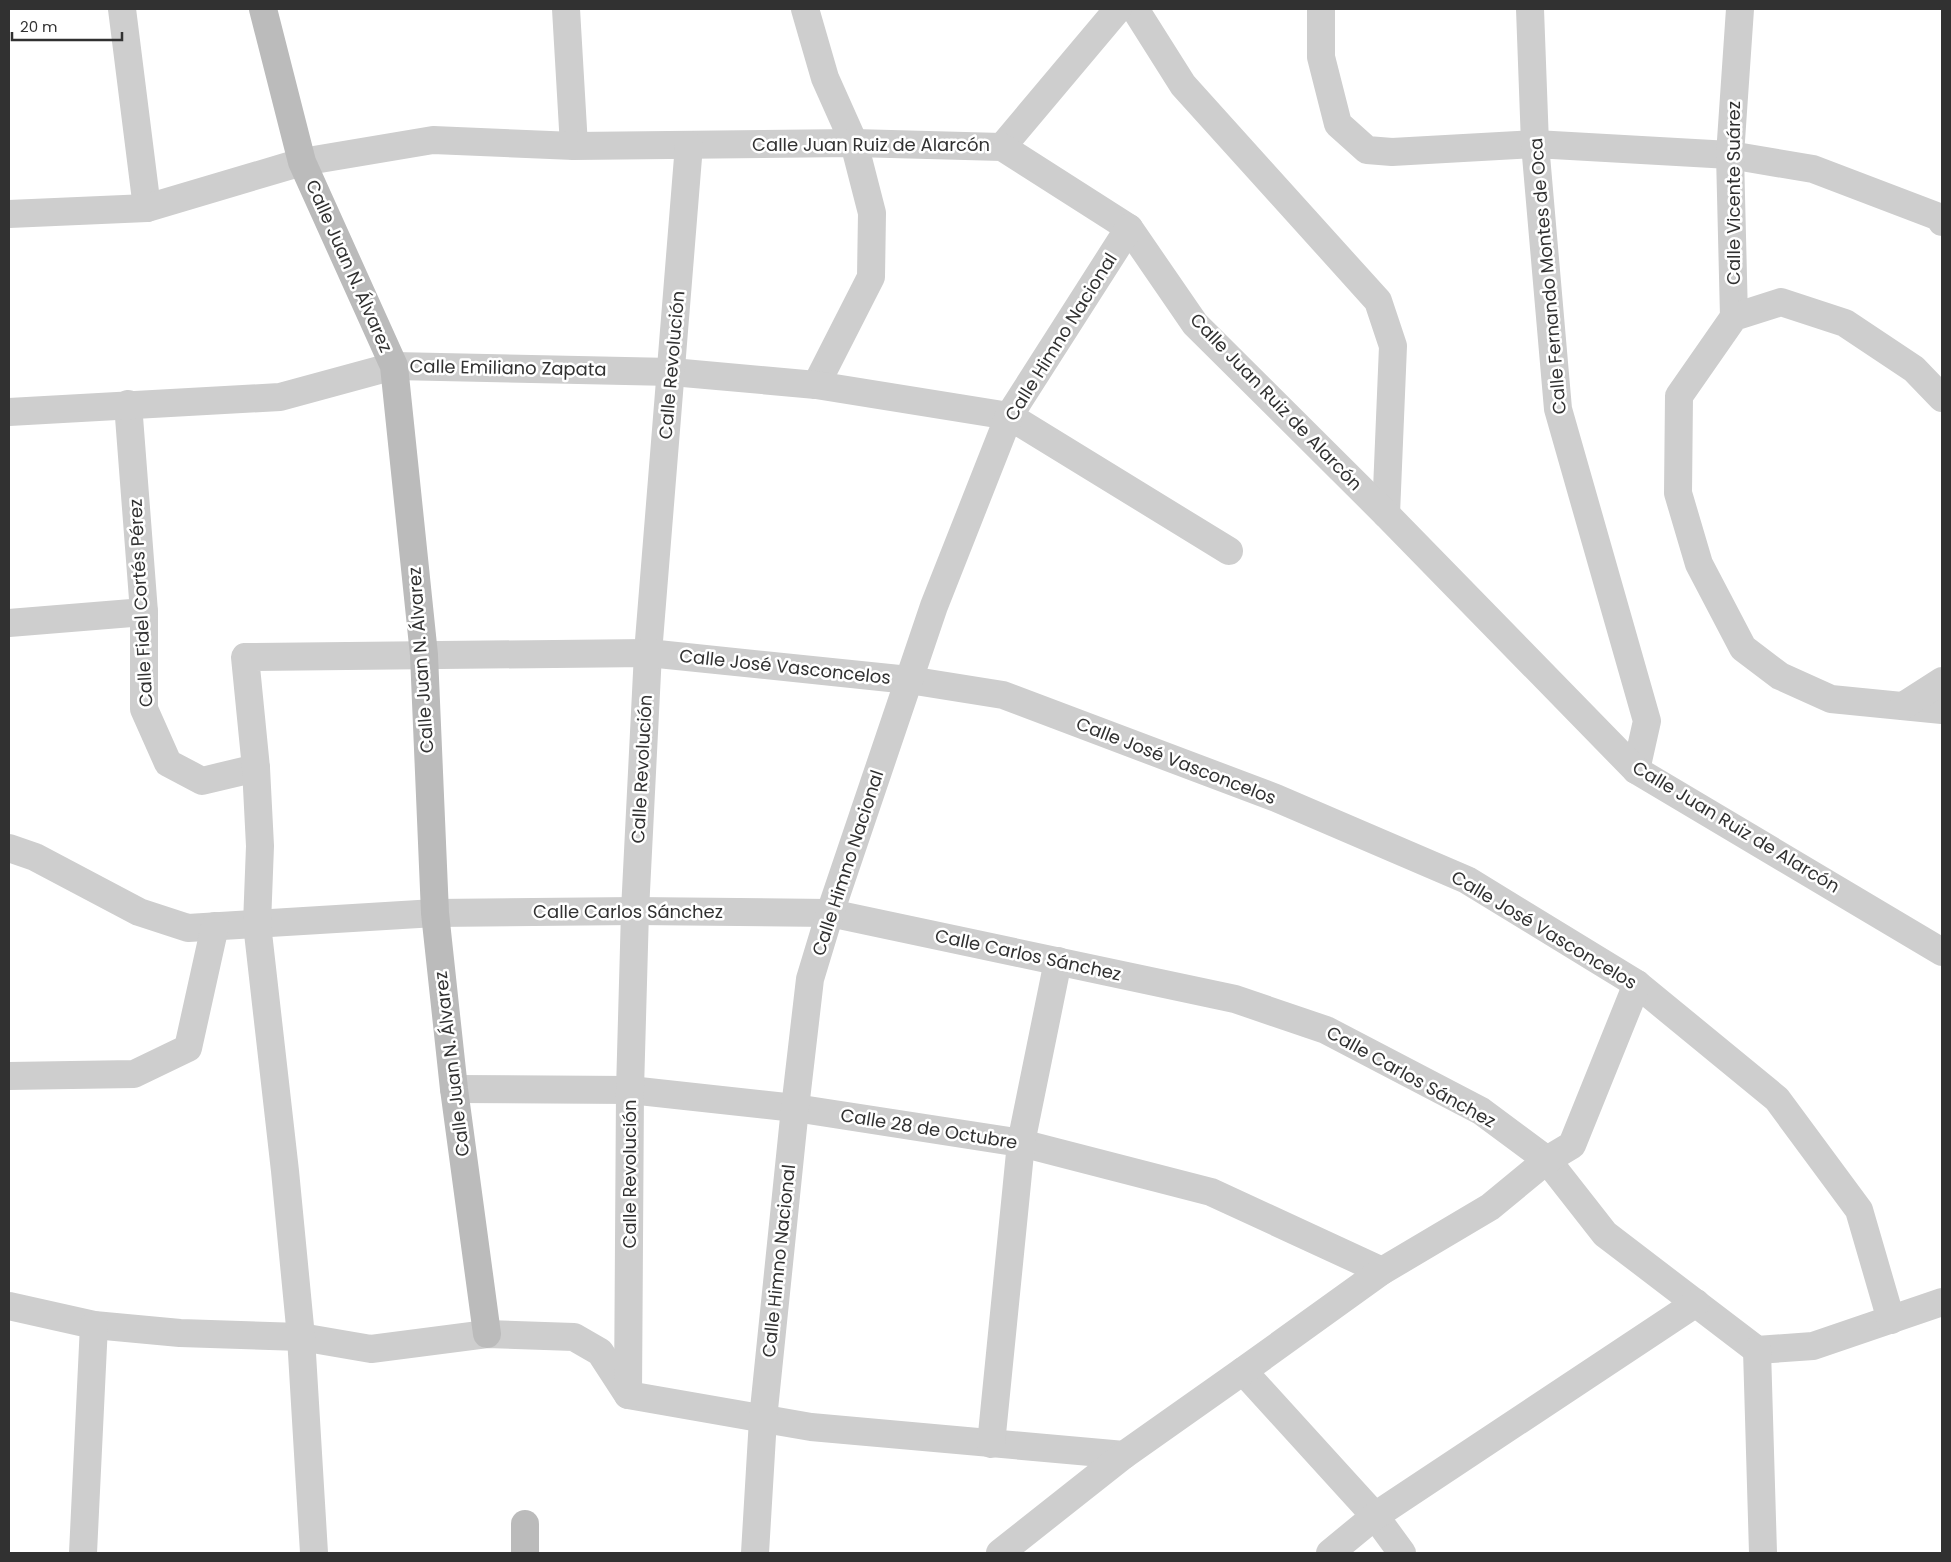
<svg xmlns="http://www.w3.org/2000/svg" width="1951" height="1562" viewBox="0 0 1951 1562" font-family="Poppins,sans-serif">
<rect width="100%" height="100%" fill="#fff"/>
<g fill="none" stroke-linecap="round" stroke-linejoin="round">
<g stroke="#cecece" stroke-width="28">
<path d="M122 9 147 208"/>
<path d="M566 9 574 146"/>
<path d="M805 9 825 78 854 143 872 213 871 277 816 385"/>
<path d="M1135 9 1183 85 1378 301 1393 346 1386 514"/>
<path d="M1321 9V57L1338 124 1367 150 1392 152 1535 144 1730 155 1813 169 1939 217 1942 222"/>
<path d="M1530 9 1535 144 1558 409 1647 721 1636 770"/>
<path d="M1002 147 1118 9"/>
<path d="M9 214 147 208 302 162 433 140 574 146 854 143 1002 147 1129 228 1195 324 1386 514 1636 770 1942 952"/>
<path d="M1734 317 1730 155 1740 9"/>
<path d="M1942 398 1914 369 1845 323 1781 302 1734 317 1679 396 1678 493 1699 564 1743 648 1780 676 1831 699 1942 710"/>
<path d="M128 404 144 612V709L168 763 202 781 256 768"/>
<path d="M9 412 280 397 394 366 672 372 816 385 1009 416 1229 551"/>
<path d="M9 623 144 612"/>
<path d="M1903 706 1942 681"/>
<path d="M9 848 35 857 139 912 188 928 435 913 635 911 830 913 1235 999 1326 1030 1481 1111 1547 1160 1605 1234 1757 1350 1813 1346 1942 1302"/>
<path d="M9 1076 134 1074 188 1048 215 926"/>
<path d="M454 1089 630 1090 795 1108 1021 1143 1211 1192 1382 1271"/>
<path d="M9 1306 94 1325 180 1333 301 1337 371 1349 487 1334 574 1337 600 1352 628 1395 811 1427 1124 1455"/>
<path d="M1757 1350 1763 1553"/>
<path d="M1243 1371 1375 1516 1402 1553"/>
<path d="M628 1395 630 1090 635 911 648 653 689 145"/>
<path d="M991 1444 1021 1143 1058 961"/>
<path d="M83 1553 94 1325"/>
<path d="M314 1553 301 1337 285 1171 257 924 260 846 256 768 245 657 648 653 909 680 1003 695 1276 798 1467 880 1637 984 1777 1099 1859 1210 1891 1320"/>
<path d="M755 1553 763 1419 795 1108 810 979 830 913 934 606 1009 416 1129 228"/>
<path d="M1000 1553 1124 1455 1243 1371 1382 1271 1490 1207 1547 1160 1572 1145 1637 984"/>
<path d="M1330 1553 1375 1516 1696 1303"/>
</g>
<g stroke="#bbb" stroke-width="28">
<path d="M263 9 302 162 394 366 424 655 435 913 454 1089 487 1334"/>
<path d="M525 1524V1553"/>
</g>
</g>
<g text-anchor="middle" stroke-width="5" stroke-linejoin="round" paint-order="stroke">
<g font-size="18" fill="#313131" stroke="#fff">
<text x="871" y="151">Calle Juan Ruiz de Alarcón</text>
<text transform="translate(1734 193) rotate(-90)" y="6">Calle Vicente Suárez</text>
<text transform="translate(349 266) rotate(66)" y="6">Calle Juan N. Álvarez</text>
<text transform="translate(1548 276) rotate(-95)" y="6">Calle Fernando Montes de Oca</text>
<text transform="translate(1061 337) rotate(-58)" y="6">Calle Himno Nacional</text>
<text transform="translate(672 365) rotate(-85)" y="6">Calle Revolución</text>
<text transform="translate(508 368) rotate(1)" y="6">Calle Emiliano Zapata</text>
<text transform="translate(1276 402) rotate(46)" y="6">Calle Juan Ruiz de Alarcón</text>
<text transform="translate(141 603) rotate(-93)" y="6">Calle Fidel Cortés Pérez</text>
<text transform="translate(421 660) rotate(-94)" y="6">Calle Juan N. Álvarez</text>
<text transform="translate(785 667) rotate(6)" y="6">Calle José Vasconcelos</text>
<text transform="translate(1176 761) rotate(21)" y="6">Calle José Vasconcelos</text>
<text transform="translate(642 769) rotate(-87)" y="6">Calle Revolución</text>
<text transform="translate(1736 827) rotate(31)" y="6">Calle Juan Ruiz de Alarcón</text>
<text transform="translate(848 863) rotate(-72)" y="6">Calle Himno Nacional</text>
<text x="628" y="918">Calle Carlos Sánchez</text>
<text transform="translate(1544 930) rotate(31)" y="6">Calle José Vasconcelos</text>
<text transform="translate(1028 955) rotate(12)" y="6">Calle Carlos Sánchez</text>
<text transform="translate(452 1064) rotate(-97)" y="6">Calle Juan N. Álvarez</text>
<text transform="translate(1411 1077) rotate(29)" y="6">Calle Carlos Sánchez</text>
<text transform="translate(929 1129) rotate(9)" y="6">Calle 28 de Octubre</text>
<text transform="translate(630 1174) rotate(-90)" y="6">Calle Revolución</text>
<text transform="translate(779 1261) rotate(-84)" y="6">Calle Himno Nacional</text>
</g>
</g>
<rect width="1951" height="1562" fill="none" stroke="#313131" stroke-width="20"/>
<path d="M12 32v8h110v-8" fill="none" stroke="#313131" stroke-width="2.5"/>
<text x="20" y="32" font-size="15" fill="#313131" stroke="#ffffff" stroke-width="4" paint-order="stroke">20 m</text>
</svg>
